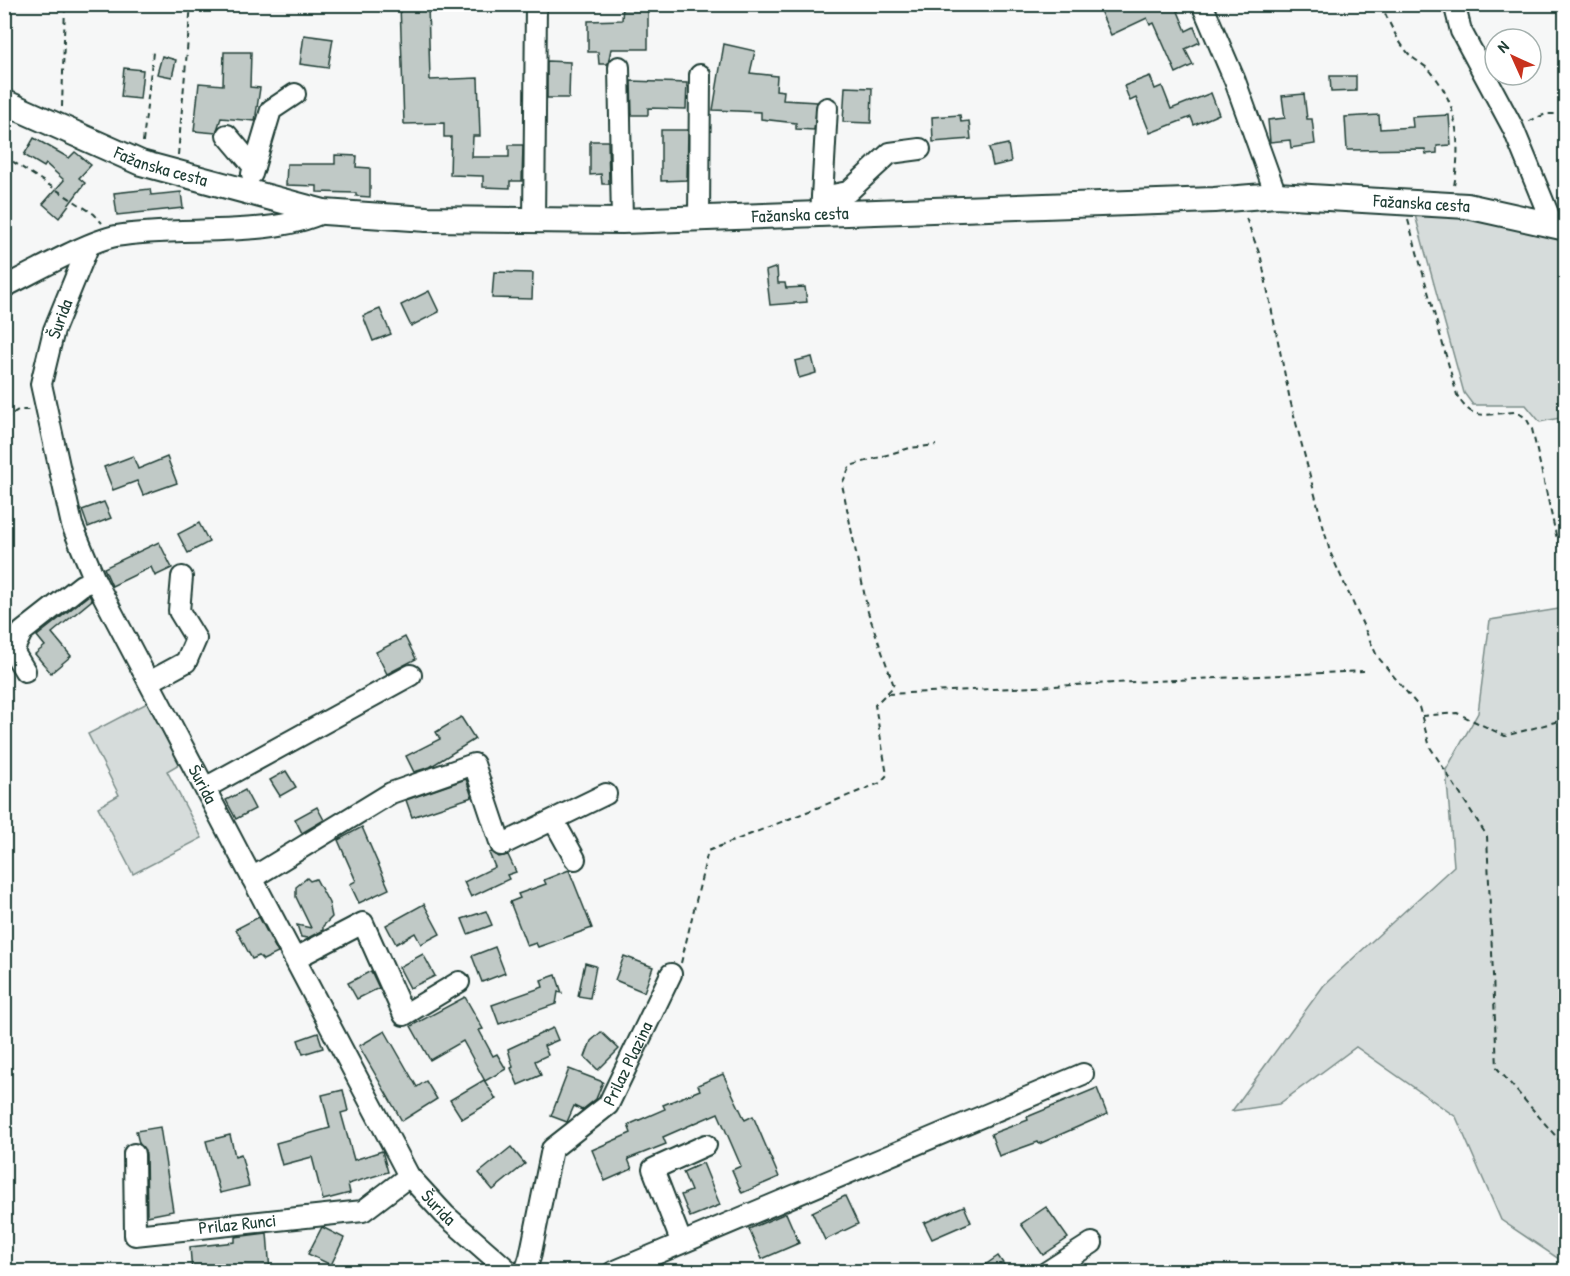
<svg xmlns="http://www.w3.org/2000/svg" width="1570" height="1276" viewBox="0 0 1570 1276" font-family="'Patrick Hand',sans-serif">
<rect width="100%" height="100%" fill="#f6f7f7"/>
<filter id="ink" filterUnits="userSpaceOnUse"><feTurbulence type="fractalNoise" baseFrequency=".0167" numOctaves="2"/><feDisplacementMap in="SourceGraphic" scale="12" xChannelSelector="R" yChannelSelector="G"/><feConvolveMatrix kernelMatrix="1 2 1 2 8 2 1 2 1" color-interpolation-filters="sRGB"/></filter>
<g filter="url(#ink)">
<g fill="#d6dcdb" stroke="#7a8c88" stroke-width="1.5">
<path d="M1415 215 1465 217 1565 239V417L1540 422 1526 405H1473L1464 393Z"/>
<path d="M1565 608H1566L1565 1263 1501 1220 1456 1117 1356 1047 1279 1104 1232 1111 1324 985 1454 866 1446 770 1478 713 1490 620Z"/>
<path d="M149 702 181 763 167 771 202 838 133 874 98 807 119 795 88 734Z"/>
</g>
<g fill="#c0c9c6" stroke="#1f3d34" stroke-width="1.5">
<path d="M400 4H428L430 80 478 78 480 136H473L472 157H509V145H523L522 181H510V188L483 187V176L450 175 451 137H444V123L404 124Z"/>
<path d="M1097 4H1175L1186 31 1194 27 1200 42 1185 49 1193 65 1176 73 1154 23 1150 25 1147 18 1111 35Z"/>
<path d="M623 5H648V49H611L608 64H599L598 52H588V21L622 20Z"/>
<path d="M304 35 333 39 328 68 300 64Z"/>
<path d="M724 44 755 51 750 73 777 76 776 90 784 91 783 100 817 102 814 130 796 129V123L761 119V112L713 110Z"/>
<path d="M224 52H251L250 87 260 88 255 121 221 118 216 133 194 131 199 83 223 85Z"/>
<path d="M162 56 176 60 172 77 157 74Z"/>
<path d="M547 61 570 62 569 98H547Z"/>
<path d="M124 68 143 70 140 99 121 97Z"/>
<path d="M1150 76 1155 89 1162 86 1171 109 1211 93 1219 114 1194 125 1191 117 1150 133 1136 98 1130 101 1124 86Z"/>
<path d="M1330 76H1356V91L1331 92Z"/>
<path d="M631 81 687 83 686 109 648 108V115H632Z"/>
<path d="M845 87 872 88 871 123 843 122Z"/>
<path d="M1304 94 1307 119H1312L1315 144 1291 148 1290 140 1270 142 1268 120 1285 118 1282 96Z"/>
<path d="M960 115 961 122 969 121 971 139 933 142 932 117Z"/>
<path d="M1379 115 1380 129 1413 127 1412 117 1449 115 1451 145 1437 146V153L1426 154 1425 149 1347 150 1345 117Z"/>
<path d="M661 130H688L687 180 661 181Z"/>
<path d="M34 138 69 158 75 152 91 165 79 178 85 183 59 218 43 204 64 180 46 164 44 167 24 155Z"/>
<path d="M590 141H608L609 184H602L601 174 590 175Z"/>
<path d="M1008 144 1011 162 993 166 989 148Z"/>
<path d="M335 155 357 156 356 167 370 168V197L356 196V193L317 192V186L286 185 287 164H335Z"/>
<path d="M150 189 151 195 181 192 183 208 117 215 114 193Z"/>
<path d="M777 267 778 283H785L786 288 805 287 807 302 770 305 766 271Z"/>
<path d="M494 272 533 273 532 299 492 298Z"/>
<path d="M429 291 439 312 411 326 401 305Z"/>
<path d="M380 309 391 334 373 341 363 316Z"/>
<path d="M812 357 816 373 799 378 795 361Z"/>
<path d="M133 456 138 469 167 457 177 483 143 495 137 481 113 490 104 467Z"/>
<path d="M104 502 111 518 88 527 82 510Z"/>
<path d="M199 523 209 542 188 553 178 534Z"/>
<path d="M159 542 172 568 155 576 151 567 112 586 104 568Z"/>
<path d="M89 595 92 600 52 633 71 656 51 673 35 654 45 646 37 636Z"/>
<path d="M405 637 416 659 387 674 376 652Z"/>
<path d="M461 717 475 739 430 767 414 772 406 756 440 739 436 732Z"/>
<path d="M286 771 296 787 280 796 270 780Z"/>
<path d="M466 779 472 797 412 817 406 800Z"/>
<path d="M245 790 255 809 236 819 226 800Z"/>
<path d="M317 807 324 820 302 833 295 819Z"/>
<path d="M362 827 389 889 359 903 350 884 356 881 338 840Z"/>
<path d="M492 852 499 857 508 855 516 872 507 875 509 879 471 897 464 882 495 867 489 853Z"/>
<path d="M569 870 592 928 538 947 536 943 527 946 510 902 520 898 518 894 546 884 544 880Z"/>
<path d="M307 878 310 881 316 879 329 903 332 917 323 926V930L308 938 301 937 297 925 311 928 296 897V887Z"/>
<path d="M424 904 440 934 421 944 415 933 396 944 386 925Z"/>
<path d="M486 911 492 925 468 934 462 919Z"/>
<path d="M259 917 278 953 263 960 259 956 252 959 236 929Z"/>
<path d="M495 947 505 973 482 982 472 956Z"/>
<path d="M423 954 435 976 410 988 399 967Z"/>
<path d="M624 956 653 967 644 992 615 980Z"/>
<path d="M585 963 596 966 590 998 578 996Z"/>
<path d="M371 971 379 988 357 999 348 983Z"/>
<path d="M556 975 562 993 558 992 556 1004 499 1024 492 1005 543 987 541 980Z"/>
<path d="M465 997 483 1029 479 1030 493 1056 497 1054 506 1069 485 1081 463 1041 430 1060 411 1026Z"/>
<path d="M553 1028 558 1040 544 1046 548 1055 535 1061 541 1075 518 1085 511 1068 513 1067 508 1049Z"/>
<path d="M385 1031 417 1087 426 1081 437 1099 402 1121 359 1046Z"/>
<path d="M601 1032 619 1049 598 1070 585 1057 591 1041Z"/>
<path d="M318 1033 323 1048 303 1054 298 1040Z"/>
<path d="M569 1069 603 1082 596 1099 582 1110 574 1106 567 1122 551 1116Z"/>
<path d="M723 1074 745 1120 753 1116 779 1177 742 1193 732 1170 741 1166 718 1113 663 1137 666 1144 628 1159 632 1169 605 1181 592 1150 631 1133 628 1125 665 1109 663 1105 700 1090 698 1085Z"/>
<path d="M484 1080 496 1099 462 1119 450 1100Z"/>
<path d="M1097 1088 1107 1114 1039 1144 1038 1142 999 1156 991 1134 1028 1120 1027 1117Z"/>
<path d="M343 1090 348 1111 341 1113 354 1160 382 1151 388 1172 348 1184 350 1193 323 1200 312 1157 282 1165 276 1143 330 1128 322 1095Z"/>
<path d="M160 1127 173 1211 147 1216 146 1154 139 1143 136 1131Z"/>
<path d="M230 1135 235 1156 241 1154 249 1186 220 1193 206 1141Z"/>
<path d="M511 1147 525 1164 493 1190 479 1173Z"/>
<path d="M703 1163 720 1205 690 1217 681 1195 691 1191 683 1172Z"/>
<path d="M845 1196 858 1224 825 1240 812 1212Z"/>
<path d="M964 1206 971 1222 932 1239 924 1223Z"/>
<path d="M1046 1207 1068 1238 1043 1255 1021 1224Z"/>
<path d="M786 1213 799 1243 762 1259 749 1229Z"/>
<path d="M322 1227 344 1238 331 1265 308 1254Z"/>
<path d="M267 1233 270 1272H192L190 1247 235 1242V1237Z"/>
<path d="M998 1256 1009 1272H975Z"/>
</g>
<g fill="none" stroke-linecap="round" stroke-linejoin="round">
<defs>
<g id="minor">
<path d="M1202 4 1235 81 1276 195"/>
<path d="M1458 4 1456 11 1461 31 1513 128 1552 223"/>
<path d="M619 67 622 221"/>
<path d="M227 135 254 167 252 174"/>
<path d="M254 167 271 110 295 94"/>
<path d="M822 197 827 108"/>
<path d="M821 214 822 197 848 192 890 153 920 149"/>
<path d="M699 218 700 75"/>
<path d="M534 220 536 4"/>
<path id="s1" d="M88 247 54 330 41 384 72 525 95 580 409 1176 445 1215 510 1272"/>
<path d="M4 287C33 273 88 241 116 236 179 225 268 239 324 212"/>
<path d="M25 671 13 651 22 632 82 585 95 580"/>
<path d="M149 682 186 662 196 639 179 611 182 577"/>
<path d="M205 788 411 675"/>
<path d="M554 821 575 859"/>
<path d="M252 878 391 793 474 764 501 845 606 794"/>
<path d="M296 958 363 923 404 1015 459 982"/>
<path id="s2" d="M134 1154 135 1235 363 1211 409 1176"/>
<path d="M681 1241 653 1169 706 1145"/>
<path id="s3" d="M525 1272 530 1257 552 1149 608 1105 671 974"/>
<path d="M613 1272 1083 1074"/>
<path d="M1047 1272 1092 1243"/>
</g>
<g id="major">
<path id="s4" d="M4 102 141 163 324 212 427 219 622 221 1214 200 1276 195 1467 206 1566 228"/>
</g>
</defs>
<use href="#minor" stroke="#1f3d34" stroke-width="24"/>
<use href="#major" stroke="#1f3d34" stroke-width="28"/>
<g stroke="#1f3d34" stroke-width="2" stroke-dasharray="6 4.5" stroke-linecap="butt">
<path d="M1381 4C1388 20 1396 39 1408 53 1415 61 1426 65 1432 73 1459 105 1461 147 1454 186"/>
<path d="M62 107 65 4"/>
<path d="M1529 121 1546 114H1566"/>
<path d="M143 142 153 52"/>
<path d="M178 155 191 4"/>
<path d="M4 156 94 214 102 223"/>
<path d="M1246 218 1261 258 1290 400 1330 552 1377 656 1419 707 1430 747 1487 836 1497 1068 1566 1148"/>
<path d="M1408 220 1457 395C1473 425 1490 412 1517 412L1526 418 1532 429 1557 539 1566 551"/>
<path d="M4 419 18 410H29"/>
<path d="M887 694 1364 671"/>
<path d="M1422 716 1457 713 1505 736 1566 719"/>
<path d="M681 963 708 851 880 783 887 775 875 705 894 686 868 612 842 484 850 466 910 448 936 445"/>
</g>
<use href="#minor" stroke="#fff" stroke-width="20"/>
<use href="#major" stroke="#fff" stroke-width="24"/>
</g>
</g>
<g text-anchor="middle" stroke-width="4.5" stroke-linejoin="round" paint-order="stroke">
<g font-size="18" fill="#1f3d34" stroke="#fff">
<text dy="6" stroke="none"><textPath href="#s4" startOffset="170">Fažanska cesta</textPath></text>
<text dy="6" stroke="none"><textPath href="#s4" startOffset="1438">Fažanska cesta</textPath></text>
<text dy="6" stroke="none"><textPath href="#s4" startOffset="816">Fažanska cesta</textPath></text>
<text transform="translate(60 319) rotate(-70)" y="6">Šurida</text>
<text dy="6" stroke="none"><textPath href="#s1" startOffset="580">Šurida</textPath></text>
<text dy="6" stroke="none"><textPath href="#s3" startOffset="243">Prilaz Plazina</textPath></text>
<text dy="6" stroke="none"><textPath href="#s1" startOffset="1066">Šurida</textPath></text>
<text dy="6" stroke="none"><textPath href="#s2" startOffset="184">Prilaz Runci</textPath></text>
</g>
</g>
<rect width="1570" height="1276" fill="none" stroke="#fff" stroke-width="24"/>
<rect x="12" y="12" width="1546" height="1252" fill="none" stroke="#1f3d34" stroke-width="2" filter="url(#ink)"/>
<g transform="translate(1513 57) rotate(315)"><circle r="28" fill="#ffffff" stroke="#a5b1ae" stroke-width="1.5"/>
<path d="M0-4.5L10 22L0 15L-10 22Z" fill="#c8321e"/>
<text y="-9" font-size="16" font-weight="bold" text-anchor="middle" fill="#1f3d34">N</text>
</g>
</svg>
